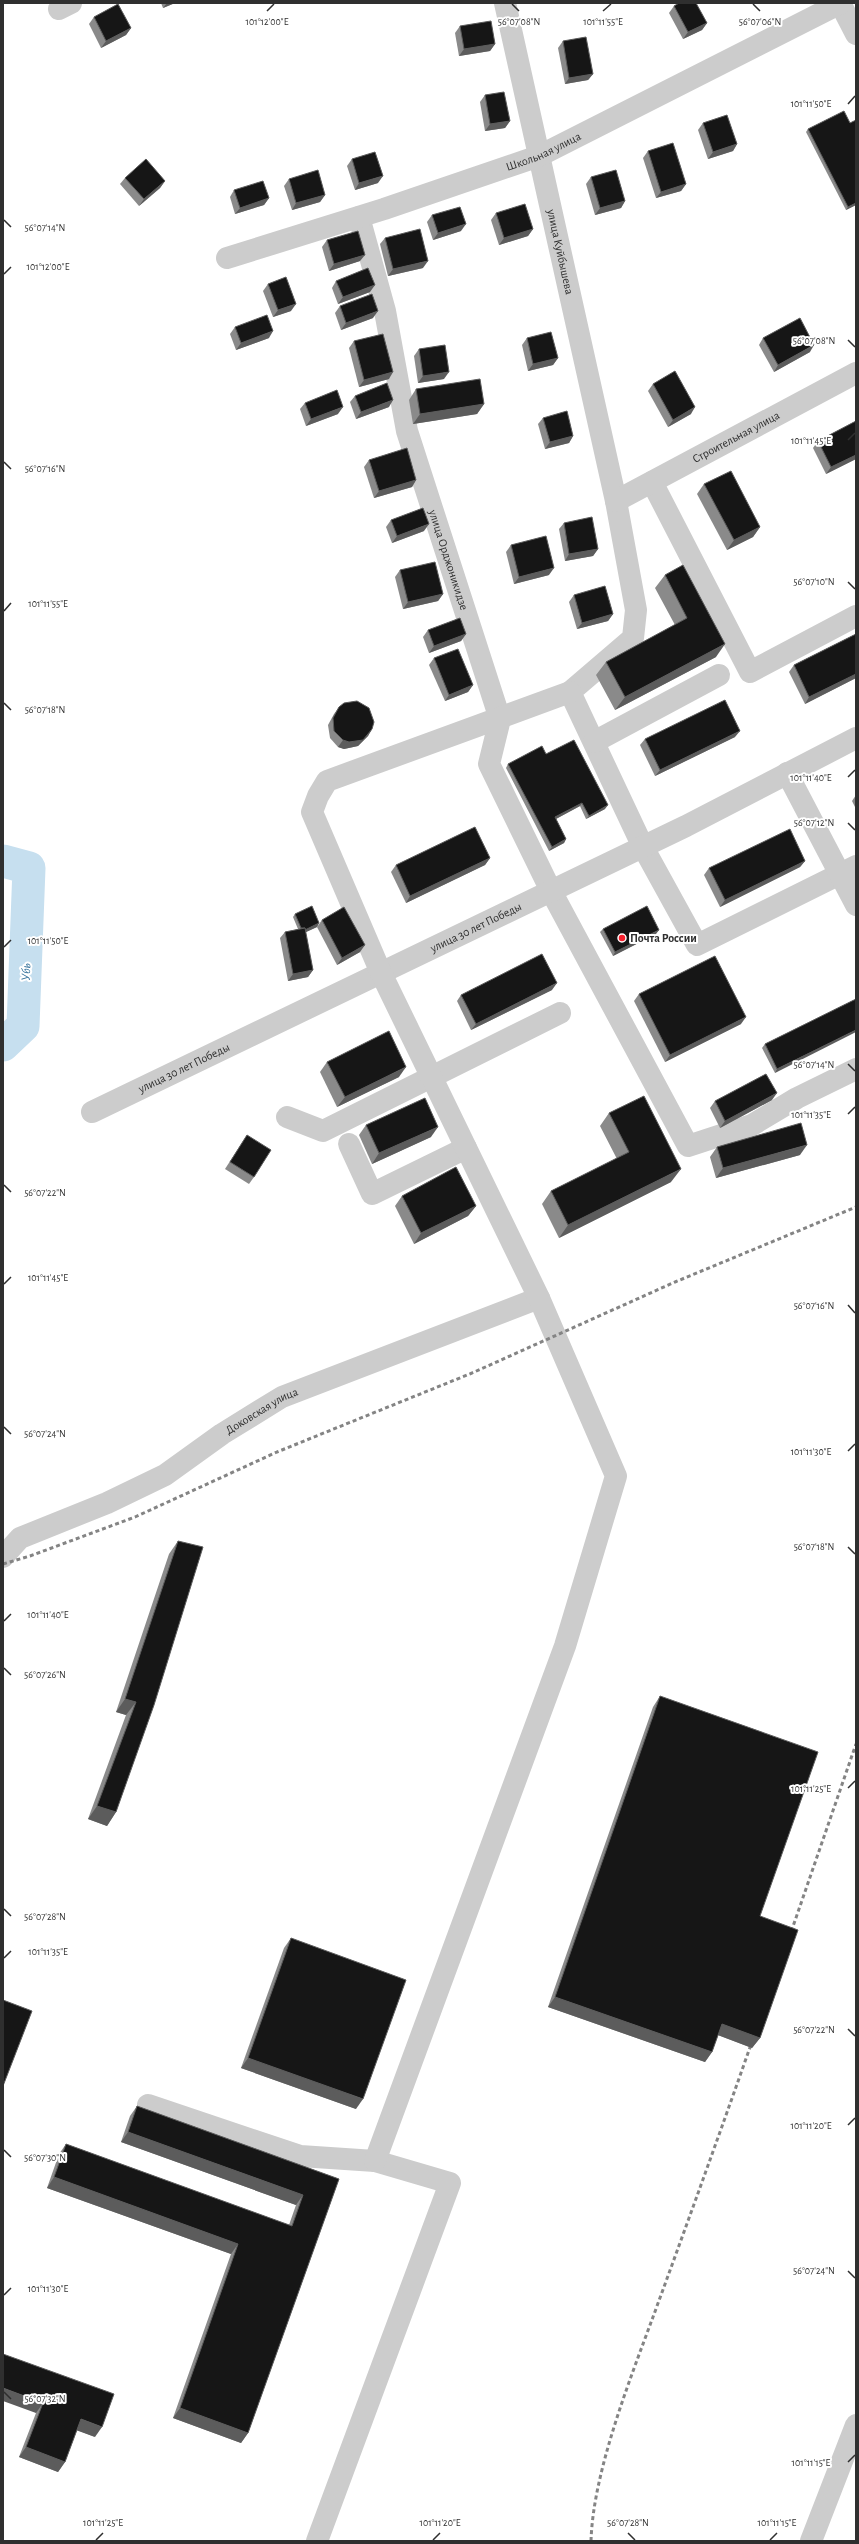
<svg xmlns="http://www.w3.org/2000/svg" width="859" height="2544" viewBox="0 0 859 2544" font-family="'Alegreya Sans',sans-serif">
<rect width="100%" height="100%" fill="#fff"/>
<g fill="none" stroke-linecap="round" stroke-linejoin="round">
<path stroke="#c6dfef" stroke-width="33" d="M3 861 29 868 23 1026 3 1045"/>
<g stroke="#ccc" stroke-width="22">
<path id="s1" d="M505 3 616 501 636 610 633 638 570 692 643 847 697 945 856 866"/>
<path d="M840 3 856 34"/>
<path d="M59 9 71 3"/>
<path id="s2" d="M359 217 385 311 407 431 500 719 489 764 551 891 688 1146 752 1125 797 1098 856 1069"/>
<path id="s3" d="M227 258 384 209 539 156 841 3"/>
<path d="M652 482 750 672 856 616"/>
<path id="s4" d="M616 501 856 373"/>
<path d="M594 742 719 675"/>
<path d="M787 773 856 905"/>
<path id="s5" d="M92 1112 686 826 856 738"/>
<path d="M287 1117 323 1131 560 1013"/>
<path d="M349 1144 372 1194 466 1148"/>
<path id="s6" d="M3 1557 20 1538 107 1503 165 1475 222 1434 282 1397 539 1298"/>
<path d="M148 2105 300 2156 375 2161 450 2183 317 2541"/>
<path d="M375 2161 565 1646 616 1476 539 1298 381 973 312 812 318 796 327 781 570 692"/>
<path d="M811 2541 856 2425"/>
</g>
<g stroke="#848484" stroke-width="3" stroke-dasharray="4 3" stroke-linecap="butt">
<path d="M3 1564 30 1556 135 1517 277 1452 472 1373 675 1282 856 1207"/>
<path d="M789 1938 856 1744"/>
<path d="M591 2541C593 2473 629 2382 653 2317 687 2224 721 2130 754 2036"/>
</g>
</g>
<g fill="#8a8a8a">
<path d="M161 3H175L163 8Z"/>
<path d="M674 6 707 23 702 30 683 39 669 13Z"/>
<path d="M94 17 131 28 126 35 101 48 89 24Z"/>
<path d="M460 26 495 44 490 51 459 56 455 33Z"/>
<path d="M563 41 593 74 588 80 565 84 558 48Z"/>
<path d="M485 95 510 121 505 128 485 131 480 102Z"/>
<path d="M703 123 737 144 733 151 708 159 698 130Z"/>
<path d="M850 123 856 205 846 210 806 132 808 129Z"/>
<path d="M648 151 686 184 681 191 656 198 643 158Z"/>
<path d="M352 159 378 183 355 190 347 166Z"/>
<path d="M591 177 625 201 621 208 595 215 586 184Z"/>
<path d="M125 178 165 181 160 188 139 206 120 184Z"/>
<path d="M289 179 325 195 320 202 292 210 284 186Z"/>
<path d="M234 190 269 198 264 205 235 214 230 197Z"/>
<path d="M496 213 533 229 528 236 499 245 491 220Z"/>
<path d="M432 215 461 231 433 240 427 222Z"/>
<path d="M385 238 423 268 388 276 380 244Z"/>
<path d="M327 240 360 261 329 271 322 247Z"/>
<path d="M336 281 370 292 338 304 332 288Z"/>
<path d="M268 284 291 311 273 317 263 291Z"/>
<path d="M340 306 373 318 341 330 335 313Z"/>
<path d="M235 327 269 338 236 350 230 334Z"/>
<path d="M527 338 558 358 553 365 528 371 522 345Z"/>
<path d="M763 338 810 352 774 372 759 345Z"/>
<path d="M354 341 389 379 359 387 349 348Z"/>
<path d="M419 349 444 379 418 383 414 356Z"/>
<path d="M653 384 691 414 668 427 648 391Z"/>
<path d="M416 389 484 404 477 414 413 424 409 400Z"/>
<path d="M355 396 389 407 356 419 350 402Z"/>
<path d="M305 403 338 414 306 426 300 409Z"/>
<path d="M543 418 573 436 569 443 545 449 538 424Z"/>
<path d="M856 421V459L826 474 813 448 818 441Z"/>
<path d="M369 460 416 480 412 487 374 498 364 467Z"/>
<path d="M704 484 760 527 753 537 727 550 697 494Z"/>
<path d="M391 520 424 531 392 543 386 527Z"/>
<path d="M564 523 598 549 593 556 565 561 559 529Z"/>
<path d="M511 545 549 575 514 584 506 552Z"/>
<path d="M400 570 443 594 438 601 403 609 395 577Z"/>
<path d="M665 575 716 657 615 710 596 675 606 662 675 625 655 588Z"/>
<path d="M574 595 613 614 608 621 577 629 569 602Z"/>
<path d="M428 630 466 634 461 641 429 653 423 637Z"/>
<path d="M856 634V678L805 704 789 672 794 665Z"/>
<path d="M434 658 473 685 468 692 445 701 429 665Z"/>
<path d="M339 707 372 729 368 736 358 746 344 749 338 747 330 738 328 725 334 714Z"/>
<path d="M735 737 655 776 640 745 645 739Z"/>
<path d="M546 754 605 809 586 819 580 806 556 819 566 839 564 843 549 851 506 768 508 764Z"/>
<path d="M856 795V809L852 801Z"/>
<path d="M490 858 485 865 406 903 391 872 396 865Z"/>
<path d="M805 861 800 867 720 907 704 875 709 868Z"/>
<path d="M295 914 319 923 317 927 305 932 313 970 308 977 288 981 280 938 285 932 298 929 293 917Z"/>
<path d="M322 920 360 952 337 965 317 927Z"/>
<path d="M603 929 656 934 613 956 600 932Z"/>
<path d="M552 990 471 1030 457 1001 461 995Z"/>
<path d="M639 994 741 1024 665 1062 634 1001Z"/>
<path d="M856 999 775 1073 762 1048 765 1044Z"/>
<path d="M327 1062 399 1077 337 1107 320 1072Z"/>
<path d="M772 1100 720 1128 710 1108 715 1101Z"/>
<path d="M609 1113 671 1182 559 1238 542 1204 551 1191 617 1159 600 1126Z"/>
<path d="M366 1125 431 1137 372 1164 359 1135Z"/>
<path d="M247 1135 254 1177 249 1184 225 1169Z"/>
<path d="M717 1147 800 1155 716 1178 710 1157Z"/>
<path d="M402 1196 476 1206 468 1216 414 1244 395 1206Z"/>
<path d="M178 1541 116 1812 107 1826 88 1819 126 1715 116 1712 169 1554Z"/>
<path d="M660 1696 760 1916V2038L752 2048 718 2035 712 2052 705 2062 548 2007 653 1707Z"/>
<path d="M291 1938 356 2109 241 2068 284 1948Z"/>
<path d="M137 2106 339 2179 248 2433 241 2443 173 2418 231 2254 47 2188 59 2154 66 2144 289 2225 296 2205 121 2142 130 2116Z"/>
<path d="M3 2354 95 2437 77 2430 65 2462 58 2472 19 2457 36 2413Z"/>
</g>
<g fill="#5c5c5c">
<path d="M167 3H175L163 8Z"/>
<path d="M707 23 702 30 683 39 688 32Z"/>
<path d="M131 28 126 35 101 48 106 41Z"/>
<path d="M495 44 490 51 459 56 464 49Z"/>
<path d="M593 74 588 80 565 84 569 78Z"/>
<path d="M510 121 505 128 485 131 490 124Z"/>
<path d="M737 144 733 151 708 159 713 152Z"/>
<path d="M383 176 378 183 355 190 359 183Z"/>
<path d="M165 181 160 188 139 206 144 199Z"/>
<path d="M686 184 681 191 656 198 661 192Z"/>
<path d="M325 195 320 202 292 210 296 203Z"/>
<path d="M269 198 264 205 235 214 240 208Z"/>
<path d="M625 201 621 208 595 215 600 208Z"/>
<path d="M856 203V205L846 210 848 207Z"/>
<path d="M466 224 461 231 433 240 438 233Z"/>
<path d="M533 229 528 236 499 245 504 238Z"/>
<path d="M365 255 360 261 329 271 334 264Z"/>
<path d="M428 261 423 268 388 276 393 269Z"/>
<path d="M375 285 370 292 338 304 343 297Z"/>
<path d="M296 304 291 311 273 317 278 310Z"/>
<path d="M378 311 373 318 341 330 346 323Z"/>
<path d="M273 331 269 338 236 350 241 343Z"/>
<path d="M814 345 810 352 774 372 778 365Z"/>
<path d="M558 358 553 365 528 371 533 364Z"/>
<path d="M393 372 389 379 359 387 364 380Z"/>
<path d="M449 372 444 379 418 383 423 376Z"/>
<path d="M393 400 389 407 356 419 361 412Z"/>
<path d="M484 404 477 414 413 424 420 414Z"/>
<path d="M343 407 338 414 306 426 311 419Z"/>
<path d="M695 407 691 414 668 427 673 420Z"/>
<path d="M573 436 569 443 545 449 550 442Z"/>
<path d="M856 455V459L826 474 831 467Z"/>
<path d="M416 480 412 487 374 498 379 491Z"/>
<path d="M429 524 424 531 392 543 397 536Z"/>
<path d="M760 527 753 537 727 550 734 540Z"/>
<path d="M598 549 593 556 565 561 569 554Z"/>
<path d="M554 568 549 575 514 584 519 577Z"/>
<path d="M443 594 438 601 403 609 408 602Z"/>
<path d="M613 614 608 621 577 629 582 623Z"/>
<path d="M466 634 461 641 429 653 434 646Z"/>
<path d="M725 644 716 657 615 710 625 697Z"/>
<path d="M856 674V678L805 704 809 697Z"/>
<path d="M473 685 468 692 445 701 449 695Z"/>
<path d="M372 729 368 736 358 746 344 749 338 747 343 740Z"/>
<path d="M740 731 735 737 655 776 660 770Z"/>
<path d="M582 803 580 806 552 821 555 817Z"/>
<path d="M608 805 605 809 586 819 589 816Z"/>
<path d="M566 839 564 843 549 851 552 847Z"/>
<path d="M490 858 485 865 406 903 410 896Z"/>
<path d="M805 861 800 867 720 907 725 900Z"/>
<path d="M319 923 317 927 300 935 302 931Z"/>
<path d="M659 930 656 934 613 956 615 952Z"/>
<path d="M365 945 360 952 337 965 342 958Z"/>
<path d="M313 970 308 977 288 981 293 974Z"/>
<path d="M557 983 552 990 471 1030 476 1024Z"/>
<path d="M746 1017 741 1024 665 1062 670 1055Z"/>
<path d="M856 1030V1032L775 1073 777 1069Z"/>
<path d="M406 1067 399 1077 337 1107 345 1097Z"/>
<path d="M777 1093 772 1100 720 1128 725 1121Z"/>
<path d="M438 1127 431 1137 372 1164 379 1153Z"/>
<path d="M807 1145 800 1155 716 1178 723 1168Z"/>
<path d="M681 1169 671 1182 559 1238 568 1225Z"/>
<path d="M476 1206 468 1216 414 1244 421 1233Z"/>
<path d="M125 1699 136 1702 126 1715 116 1712Z"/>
<path d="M97 1806 116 1812 107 1826 88 1819Z"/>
<path d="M555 1997 712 2052 705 2062 548 2007Z"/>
<path d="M722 2024 760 2038 752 2048 715 2034Z"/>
<path d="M248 2058 363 2099 356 2109 241 2068Z"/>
<path d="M128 2132 303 2195 296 2205 121 2142Z"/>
<path d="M54 2177 238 2244 231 2254 47 2188Z"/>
<path d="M3 2388 43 2403 36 2413 3 2401Z"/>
<path d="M180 2408 248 2433 241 2443 173 2418Z"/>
<path d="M81 2419 102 2427 95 2437 73 2429Z"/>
<path d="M26 2447 65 2462 58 2472 19 2457Z"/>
</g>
<g fill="#161616" stroke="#5c5c5c">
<path d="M679 3H696L707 23 688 32 674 6Z"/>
<path d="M118 4 131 28 106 41 94 17Z"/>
<path d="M491 21 495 44 464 49 460 26Z"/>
<path d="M586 37 593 74 569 78 563 41Z"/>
<path d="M504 92 510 121 490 124 485 95Z"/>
<path d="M844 111 850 123 856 120V203L848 207 808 129Z"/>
<path d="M727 115 737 144 713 152 703 123Z"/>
<path d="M673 143 686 184 661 192 648 151Z"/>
<path d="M375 152 383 176 359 183 352 159Z"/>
<path d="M146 159 165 181 144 199 125 178Z"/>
<path d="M318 170 325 195 296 203 289 179Z"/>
<path d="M616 170 625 201 600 208 591 177Z"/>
<path d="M263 181 269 198 240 208 234 190Z"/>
<path d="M525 204 533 229 504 238 496 213Z"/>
<path d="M460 207 466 224 438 233 432 215Z"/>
<path d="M420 229 428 261 393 269 385 238Z"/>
<path d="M358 231 365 255 334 264 327 240Z"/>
<path d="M368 268 375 285 343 297 336 281Z"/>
<path d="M286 277 296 304 278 310 268 284Z"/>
<path d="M372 294 378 311 346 323 340 306Z"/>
<path d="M267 315 273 331 241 343 235 327Z"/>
<path d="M800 318 814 345 778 365 763 338Z"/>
<path d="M551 332 558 358 533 364 527 338Z"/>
<path d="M383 334 393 372 364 380 354 341Z"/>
<path d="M445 345 449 372 423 376 419 349Z"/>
<path d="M675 371 695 407 673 420 653 384Z"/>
<path d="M480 379 484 404 420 414 416 389Z"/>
<path d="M387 383 393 400 361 412 355 396Z"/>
<path d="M337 390 343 407 311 419 305 403Z"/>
<path d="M567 411 573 436 550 442 543 418Z"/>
<path d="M856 421V455L831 467 818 441Z"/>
<path d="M407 448 416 480 379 491 369 460Z"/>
<path d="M731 471 760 527 734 540 704 484Z"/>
<path d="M423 508 429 524 397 536 391 520Z"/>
<path d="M592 517 598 549 569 554 564 523Z"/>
<path d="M546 536 554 568 519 577 511 545Z"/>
<path d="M435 562 443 594 408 602 400 570Z"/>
<path d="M683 565 725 644 625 697 606 662 687 618 665 575Z"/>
<path d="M605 586 613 614 582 623 574 595Z"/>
<path d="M460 618 466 634 434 646 428 630Z"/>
<path d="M856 634V674L809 697 794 665Z"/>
<path d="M458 649 473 685 449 695 434 658Z"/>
<path d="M725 700 740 731 660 770 645 739Z"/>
<path d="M357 701 369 708 374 722 372 729 363 740 349 742 343 740 334 731 333 718 339 707 344 703Z"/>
<path d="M574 740 608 805 589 816 582 803 555 817 566 839 552 847 508 764 542 746 546 754Z"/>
<path d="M475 827 490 858 410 896 396 865Z"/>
<path d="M790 829 805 861 725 900 709 868Z"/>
<path d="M312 906 319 923 305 930V928H301L295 914Z"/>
<path d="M647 906 659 930 615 952 603 929Z"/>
<path d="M344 907 365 945 342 958 322 920Z"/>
<path d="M305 928 313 970 293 974 285 932Z"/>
<path d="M542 954 557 983 476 1024 461 995Z"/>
<path d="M715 956 746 1017 670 1055 639 994Z"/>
<path d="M856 999V1030L777 1069 765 1044Z"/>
<path d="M389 1031 406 1067 345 1097 327 1062Z"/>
<path d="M766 1074 777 1093 725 1121 715 1101Z"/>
<path d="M644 1096 681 1169 568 1225 551 1191 629 1152 609 1113Z"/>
<path d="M425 1098 438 1127 379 1153 366 1125Z"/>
<path d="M801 1123 807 1145 723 1168 717 1147Z"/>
<path d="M247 1135 271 1150 254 1177 230 1162Z"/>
<path d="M456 1167 476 1206 421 1233 402 1196Z"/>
<path d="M178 1541 203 1547 154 1705 116 1812 97 1806 136 1702 125 1699Z"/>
<path d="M660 1696 818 1752 760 1916 798 1930 760 2038 722 2024 712 2052 555 1997Z"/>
<path d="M291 1938 406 1980 363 2099 248 2058Z"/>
<path d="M3 2000 32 2011 3 2086Z"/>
<path d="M137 2106 339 2179 248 2433 180 2408 238 2244 54 2177 66 2144 292 2226 303 2195 128 2132Z"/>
<path d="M3 2354 114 2394 102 2427 81 2419 65 2462 26 2447 43 2403 3 2388Z"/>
</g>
<path fill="none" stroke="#2f2f2f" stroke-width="1.5" d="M512 4 519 11M753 4 760 11M267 11 274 4M603 11 611 4M848 104 855 96M4 220 11 227M4 274 11 267M848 340 855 347M848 440 855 433M4 462 11 469M848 582 855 589M4 611 11 603M4 703 11 710M848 777 855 770M848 823 855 830M4 947 11 940M848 1064 855 1071M848 1114 855 1107M4 1185 11 1192M4 1284 11 1277M848 1305 855 1313M4 1427 11 1434M848 1451 855 1444M848 1547 855 1554M4 1621 11 1614M4 1668 11 1675M848 1788 855 1781M4 1909 11 1916M4 1958 11 1951M848 2029 855 2036M848 2125 855 2118M4 2150 11 2157M848 2271 855 2278M4 2295 11 2288M4 2392 11 2399M848 2462 855 2455M628 2533 635 2540M96 2540 103 2533M433 2540 440 2533M770 2540 777 2533"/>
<circle fill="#f7202d" stroke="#fff" stroke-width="1.5" cx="622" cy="938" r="4"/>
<g text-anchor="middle" stroke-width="4" stroke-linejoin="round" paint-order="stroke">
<g font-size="12" fill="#2f2f2f" stroke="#fff">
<text dy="4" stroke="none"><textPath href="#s3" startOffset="334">Школьная улица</textPath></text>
<text dy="4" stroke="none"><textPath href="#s1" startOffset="255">улица Куйбышева</textPath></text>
<text dy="4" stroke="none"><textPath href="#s4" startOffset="136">Строительная улица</textPath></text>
<text dy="4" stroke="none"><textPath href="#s2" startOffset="355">улица Орджоникидзе</textPath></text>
<text dy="4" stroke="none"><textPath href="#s5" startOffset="426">улица 30 лет Победы</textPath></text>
<text dy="4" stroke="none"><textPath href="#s5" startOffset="102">улица 30 лет Победы</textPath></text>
<text dy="4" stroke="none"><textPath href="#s6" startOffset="300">Доковская улица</textPath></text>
</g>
<g font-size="12" font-weight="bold" fill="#2f2f2f" stroke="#fff" text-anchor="start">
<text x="630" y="942">Почта России</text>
</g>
<g font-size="13" font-style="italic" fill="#34719a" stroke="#fff">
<text transform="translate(25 972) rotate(-88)" y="5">Убь</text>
</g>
</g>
<g font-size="10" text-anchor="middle" fill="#2f2f2f" stroke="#fff" stroke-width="4" stroke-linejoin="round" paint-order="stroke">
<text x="267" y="25">101°12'00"E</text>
<text x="519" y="25">56°07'08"N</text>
<text x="603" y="25">101°11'55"E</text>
<text x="760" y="25">56°07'06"N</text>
<text x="811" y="107">101°11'50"E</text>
<text x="45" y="231">56°07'14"N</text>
<text x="48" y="270">101°12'00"E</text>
<text x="814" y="344">56°07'08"N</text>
<text x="811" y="444">101°11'45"E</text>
<text x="45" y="472">56°07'16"N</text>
<text x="814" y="585">56°07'10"N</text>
<text x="48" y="607">101°11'55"E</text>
<text x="45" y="713">56°07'18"N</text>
<text x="811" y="781">101°11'40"E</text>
<text x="814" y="826">56°07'12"N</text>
<text x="48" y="944">101°11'50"E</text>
<text x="814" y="1068">56°07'14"N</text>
<text x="811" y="1118">101°11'35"E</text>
<text x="45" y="1196">56°07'22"N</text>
<text x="48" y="1281">101°11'45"E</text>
<text x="814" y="1309">56°07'16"N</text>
<text x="45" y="1437">56°07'24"N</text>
<text x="811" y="1455">101°11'30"E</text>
<text x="814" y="1550">56°07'18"N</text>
<text x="48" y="1618">101°11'40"E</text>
<text x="45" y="1678">56°07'26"N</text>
<text x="811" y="1792">101°11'25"E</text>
<text x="45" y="1920">56°07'28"N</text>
<text x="48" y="1955">101°11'35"E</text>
<text x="814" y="2033">56°07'22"N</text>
<text x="811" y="2129">101°11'20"E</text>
<text x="45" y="2161">56°07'30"N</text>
<text x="814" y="2274">56°07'24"N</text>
<text x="48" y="2292">101°11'30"E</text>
<text x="45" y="2402">56°07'32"N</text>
<text x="811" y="2466">101°11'15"E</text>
<text x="103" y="2526">101°11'25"E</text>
<text x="440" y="2526">101°11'20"E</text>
<text x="628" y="2526">56°07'28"N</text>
<text x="777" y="2526">101°11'15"E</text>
</g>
<rect width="859" height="2544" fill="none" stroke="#2f2f2f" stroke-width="8"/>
</svg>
